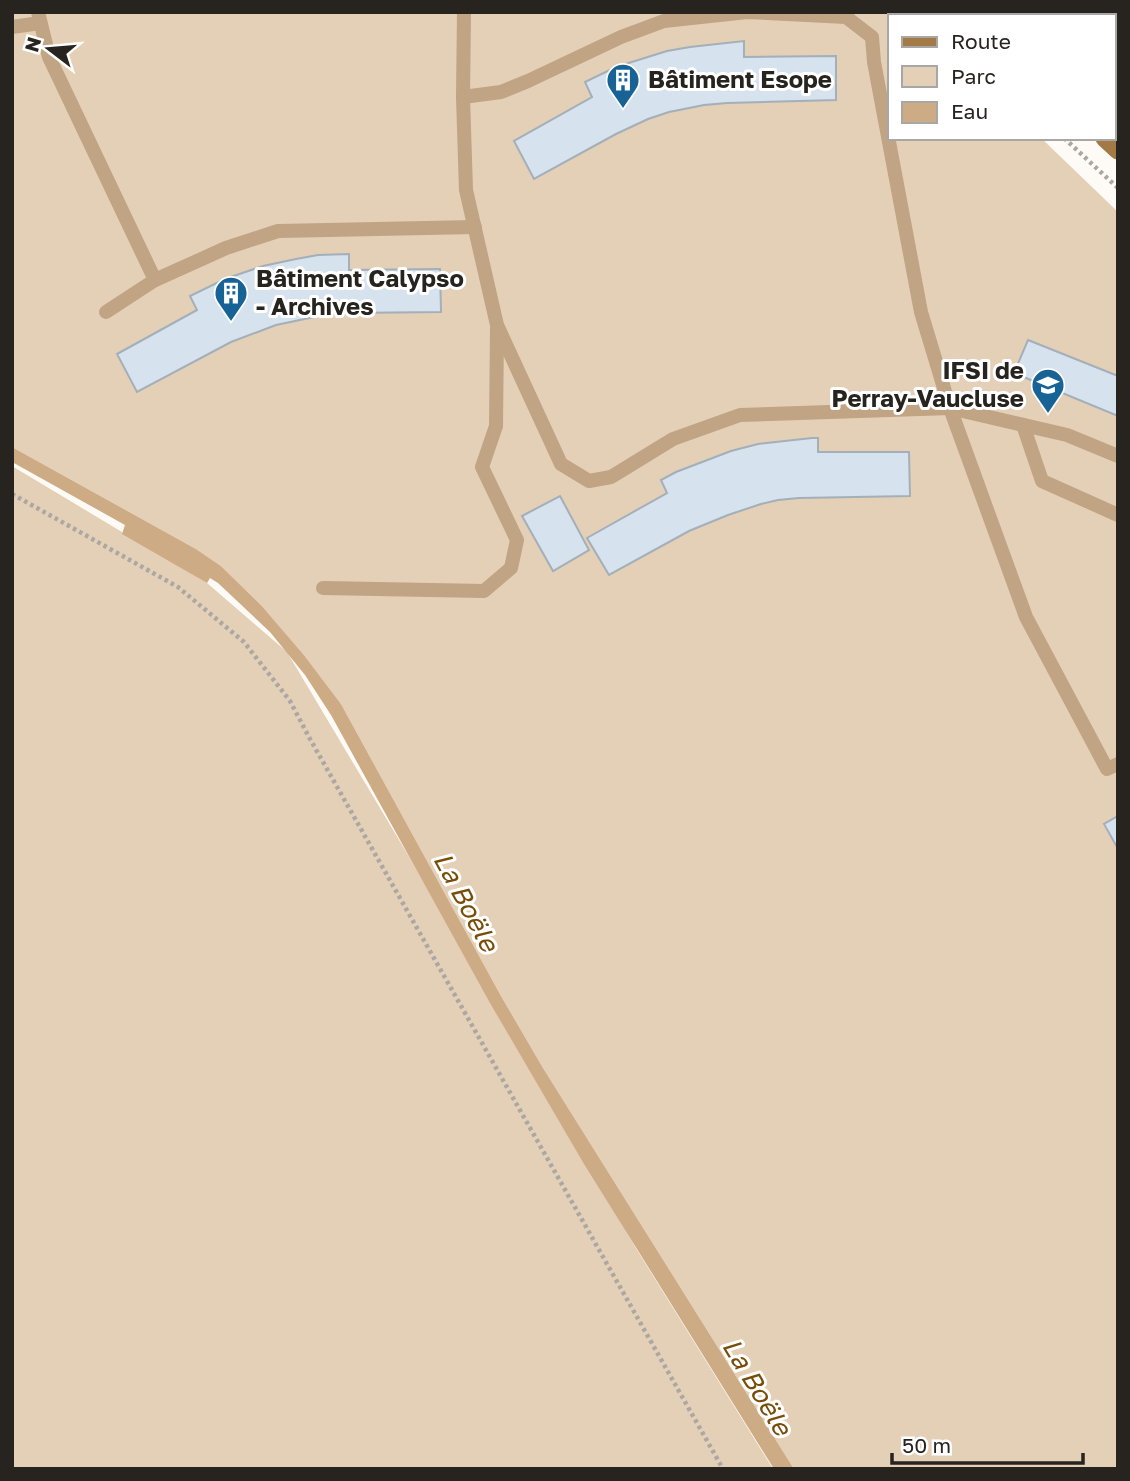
<svg xmlns="http://www.w3.org/2000/svg" width="1130" height="1481" viewBox="0 0 1130 1481" font-family="'Golos Text',sans-serif">
<rect width="100%" height="100%" fill="#fefaf5"/>
<g fill="#e4cfb7">
<path d="M12 12H890L895 16H890V138H1041L1118 212V1469H794L543 1068 501 996 341 704 304 655 261 605 221 566 196 549 12 447Z"/>
<path d="M12 466 207 583 287 652 408 855 637 1250 773 1469H12Z"/>
</g>
<path fill="#cdac85" d="M12 447 196 549 221 566 261 605 304 655 341 704 501 996 543 1068 794 1469H774L584 1164 490 1003 331 715 305 675 270 632 218 583 210 578 207 583 122 534 125 525 12 462Z"/>
<g fill="#d6e2ed" stroke="#a3afb9" stroke-width="2">
<path d="M744 41V57L836 56V100L727 103 704 105 669 112 648 119 616 134 534 179 514 141 592 97 585 82 616 67 667 51 690 47Z"/>
<path d="M349 254V270L440 269 441 312 346 313 319 316 276 325 231 342 137 392 117 354 197 310 190 296 225 279 263 266 296 259 318 255Z"/>
<path d="M1028 340 1118 376V416L1014 373Z"/>
<path d="M812 438H818V452H909L910 496 799 498 778 500 761 504 728 515 689 531 609 575 587 538 667 493 661 480 676 472 731 451 758 444Z"/>
<path d="M560 496 589 550 553 571 522 516Z"/>
<path d="M1118 816V849L1104 824Z"/>
</g>
<g fill="none" stroke-linecap="round" stroke-linejoin="round">
<g stroke="#aba7a2" stroke-width="4.5" stroke-dasharray="3.5 3.5" stroke-linecap="butt">
<path d="M919 12 923 16"/>
<path d="M1064 138 1118 188"/>
<path d="M12 494 178 587 244 642 290 701 310 739 723 1469"/>
</g>
<g stroke="#c0a483" stroke-width="14">
<path d="M38 12 49 57 155 280"/>
<path d="M464 12 463 97 466 190 497 325 561 464 589 481 611 477 673 439 740 415 950 408 1067 435 1118 456"/>
<path d="M12 27 40 23"/>
<path d="M463 97 501 92 528 81 621 37 664 21 747 12 846 17 872 37 874 62 921 312 950 408 1026 617 1107 769 1118 764"/>
<path d="M106 312 155 280 226 248 278 231 475 227"/>
<path d="M1023 425 1042 481 1118 515"/>
<path d="M323 588 484 591 511 568 517 540 482 467 496 426 497 329"/>
</g>
<g stroke="#a37946" stroke-width="19">
<path d="M961 12 965 16"/>
<path d="M1105 138 1118 150"/>
</g>
<g stroke="#635f5b" stroke-width="5" stroke-dasharray="14 7" stroke-linecap="butt">
<path d="M1076 12 1080 16"/>
<path d="M1100 12 1105 16"/>
<path d="M1114 24 1118 27"/>
<path d="M1114 44 1118 47"/>
</g>
</g>
<defs>
<symbol id="building-pin" viewBox="-11 -11 22 30"><path d="M0 17L-7.5 6A9.5 9.5 0 1 1 7.5 6Z" fill="#176396" stroke="#fff"/><path d="M-4-6H4V6H1V3H-1V6H-4ZM-2.5-4.3h1.7v1.8h-1.7ZM.8-4.3h1.7v1.8H.8ZM-2.5-1h1.7V.8h-1.7ZM.8-1h1.7V.8H.8Z" fill="#fff"/></symbol>
<symbol id="university-pin" viewBox="-11 -11 22 30"><path d="M0 17L-7.5 6A9.5 9.5 0 1 1 7.5 6Z" fill="#176396" stroke="#fff"/><path d="M0-5L7-2L0 1L-7-2ZM-4 1L0 2.5L4 1V4Q0 6-4 4Z" fill="#fff"/></symbol>
</defs>
<g fill-rule="evenodd">
<use href="#building-pin" x="604" y="61" width="38" height="52"/>
<use href="#building-pin" x="212" y="274" width="38" height="52"/>
<use href="#university-pin" x="1029" y="366" width="38" height="52"/>
</g>
<g text-anchor="middle" stroke-width="6" stroke-linejoin="round" paint-order="stroke">
<g font-size="24" font-weight="bold" fill="#27231f" stroke="#fff" text-anchor="start">
<text x="648" y="88">Bâtiment Esope</text>
<text x="256" y="287">Bâtiment Calypso<tspan x="256" dy="28">- Archives</tspan></text>
<text x="1024" y="379" text-anchor="end">IFSI de<tspan x="1024" dy="28">Perray-Vaucluse</tspan></text>
</g>
<g font-size="26" font-style="italic" fill="#784d08" stroke="#fff">
<text transform="translate(466 902) rotate(62)" y="9">La Boële</text>
<text transform="translate(757 1387) rotate(59)" y="9">La Boële</text>
</g>
</g>
<rect width="1130" height="1481" fill="none" stroke="#27231f" stroke-width="28"/>
<rect x="888" y="14" width="228" height="126" fill="#ffffff" stroke="#a9a7a5" stroke-width="2"/>
<rect x="902" y="37" width="35" height="10" fill="#a37946" stroke="#a9a7a5" stroke-width="2"/>
<text x="951" y="49" font-size="21" fill="#27231f">Route</text>
<rect x="902" y="66" width="35" height="21" fill="#e4cfb7" stroke="#a9a7a5" stroke-width="2"/>
<text x="951" y="84" font-size="21" fill="#27231f">Parc</text>
<rect x="902" y="102" width="35" height="21" fill="#cdac85" stroke="#a9a7a5" stroke-width="2"/>
<text x="951" y="119" font-size="21" fill="#27231f">Eau</text>
<g transform="translate(49 49) rotate(286)" stroke="#ffffff" stroke-width="5" paint-order="stroke">
<path d="M0-5L12 26L0 18L-12 26Z" fill="#27231f"/>
<text y="-10" font-size="19" font-weight="bold" text-anchor="middle" fill="#27231f">N</text>
</g>
<path d="M892 1453v10h191v-10" fill="none" stroke="#27231f" stroke-width="3.5"/>
<text x="902" y="1453" font-size="21" fill="#27231f" stroke="#ffffff" stroke-width="5" paint-order="stroke">50 m</text>
</svg>
